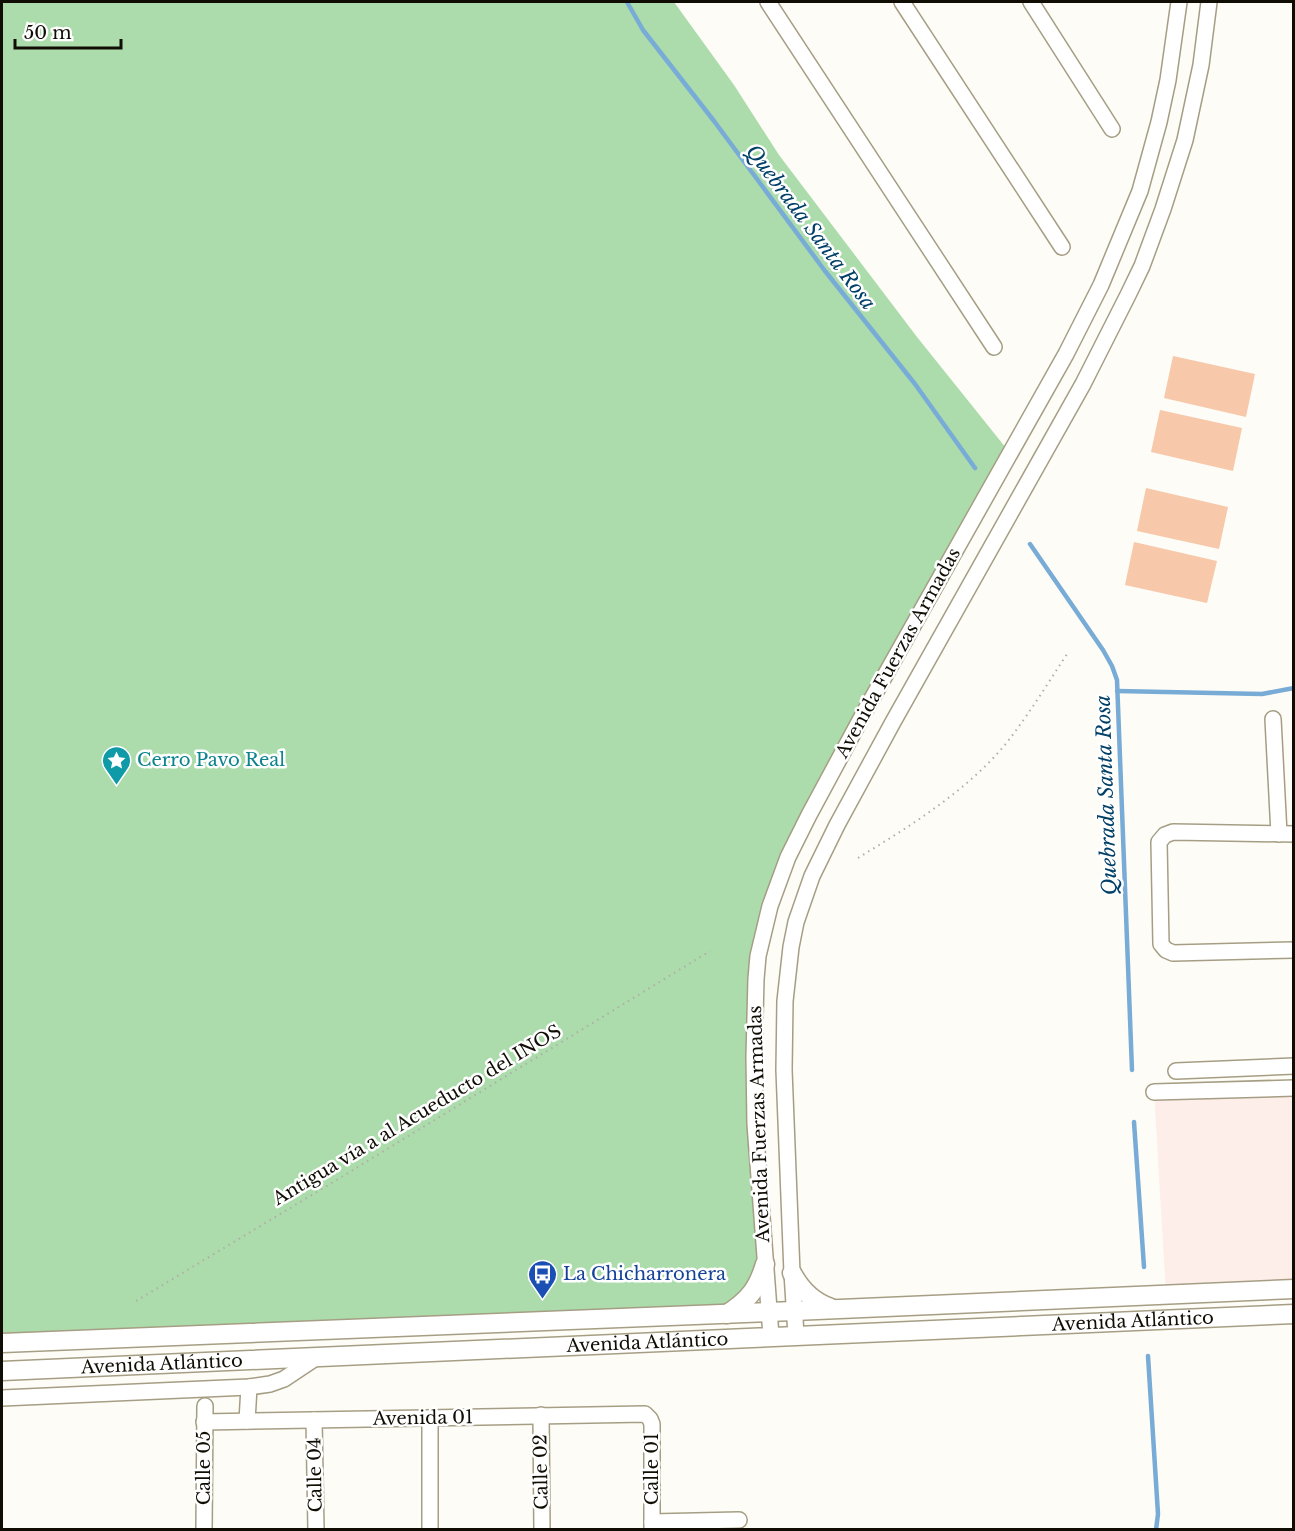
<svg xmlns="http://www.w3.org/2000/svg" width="1295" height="1531" viewBox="0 0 1295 1531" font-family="'Libre Baskerville',serif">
<rect width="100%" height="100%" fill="#fdfcf6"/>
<path fill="#fdeee9" d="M1293 1088V1289L1166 1294 1154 1092Z"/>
<path fill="#acdbac" d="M2 2H674L734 85 779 155 917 337 1010 453 809 815 758 956 765 1264 740 1305 2 1343Z"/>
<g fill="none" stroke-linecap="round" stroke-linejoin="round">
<g stroke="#78acd7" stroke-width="4.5">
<path d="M627 2 643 30 714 121 825 271 915 384 975 468"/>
<path d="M1030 544 1103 650 1112 666 1117 680 1132 1070"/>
<path d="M1117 691 1262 694 1294 688"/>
<path d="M1134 1122 1144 1267"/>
<path d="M1148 1356 1158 1514 1156 1530"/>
</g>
</g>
<g fill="#f7c8aa">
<path d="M1173 356 1255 374 1246 417 1164 398Z"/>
<path d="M1160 410 1242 428 1233 471 1151 452Z"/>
<path d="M1146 488 1228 507 1219 549 1137 531Z"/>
<path d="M1134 542 1217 561 1207 603 1125 585Z"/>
</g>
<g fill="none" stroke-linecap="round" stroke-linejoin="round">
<defs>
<g id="minor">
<path d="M768 2 994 347"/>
<path d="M902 2 1062 247"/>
<path d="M1031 2 1112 129"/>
<path d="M1273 719 1279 834"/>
<path d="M1294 834 1173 832 1165 835 1159 842 1161 944 1166 950 1173 953 1294 950"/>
<path d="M1176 1071 1294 1066"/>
<path d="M1154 1092 1294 1088"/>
<path d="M796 1335 792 1273 784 1070 785 1001 791 947 796 922 812 876 837 825 893 722 1083 384 1128 295 1142 266 1163 209 1185 140 1201 65 1209 2"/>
<path d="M771 1336 755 1124 754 1057 756 979 758 956 770 906 788 857 809 815 865 711 1066 354 1101 285 1140 191 1159 122 1168 80 1179 2"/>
<path d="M2 1398 249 1387 270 1384 284 1379 317 1357"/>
<path d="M541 1415 542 1530"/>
<path d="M314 1420 316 1530"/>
<path d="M247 1421 249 1387"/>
<path d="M204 1422 645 1414 650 1419 652 1424V1530"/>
<path d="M652 1522 739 1520"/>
<path d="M204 1530 205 1406"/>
<path d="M430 1530V1418"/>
</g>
<g id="major">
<path d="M792 1273C801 1290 813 1302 831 1308"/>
<path d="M727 1314C749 1300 758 1288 765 1264"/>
<path d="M2 1343 794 1311 1294 1289"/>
<path id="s1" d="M2 1371 1294 1314"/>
</g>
</defs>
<use href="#minor" stroke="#a69e84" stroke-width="18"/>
<use href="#major" stroke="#a69e84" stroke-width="21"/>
<g stroke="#afaea7" stroke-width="2" stroke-dasharray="1.5 4.5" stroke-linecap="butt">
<path d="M858 858C910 826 964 793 1004 746 1028 716 1048 683 1069 651"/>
<path d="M136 1301 335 1181 710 951"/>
</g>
<use href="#minor" stroke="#fff" stroke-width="15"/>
<use href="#major" stroke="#fff" stroke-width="18"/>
</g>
<defs>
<symbol id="sight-pin" viewBox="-11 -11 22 30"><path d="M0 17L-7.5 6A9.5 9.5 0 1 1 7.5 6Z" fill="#0f9aa8" stroke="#fff"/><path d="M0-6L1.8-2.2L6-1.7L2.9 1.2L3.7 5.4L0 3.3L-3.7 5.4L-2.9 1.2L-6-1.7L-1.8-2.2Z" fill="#fff"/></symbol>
<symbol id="bus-pin" viewBox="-11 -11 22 30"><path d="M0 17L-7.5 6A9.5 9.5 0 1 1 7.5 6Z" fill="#1a4fb4" stroke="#fff"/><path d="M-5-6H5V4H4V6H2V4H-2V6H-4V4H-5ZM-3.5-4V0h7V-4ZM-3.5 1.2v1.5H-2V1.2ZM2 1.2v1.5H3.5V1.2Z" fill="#fff"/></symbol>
</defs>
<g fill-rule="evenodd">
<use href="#sight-pin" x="100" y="744" width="33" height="45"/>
<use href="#bus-pin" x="526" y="1258" width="33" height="45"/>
</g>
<g text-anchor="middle" stroke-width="5" stroke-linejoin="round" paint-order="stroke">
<g font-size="18" fill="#100d05" stroke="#fff">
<text transform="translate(898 653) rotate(-61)" y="6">Avenida Fuerzas Armadas</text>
<text transform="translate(417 1115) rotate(-31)" y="6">Antigua vía a al Acueducto del INOS</text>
<text transform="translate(759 1124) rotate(-92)" y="6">Avenida Fuerzas Armadas</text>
<text dy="6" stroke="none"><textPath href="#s1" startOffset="1132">Avenida Atlántico</textPath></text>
<text dy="6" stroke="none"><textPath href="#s1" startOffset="646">Avenida Atlántico</textPath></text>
<text dy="6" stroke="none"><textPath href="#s1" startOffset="160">Avenida Atlántico</textPath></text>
<text transform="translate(423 1418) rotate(-1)" y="6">Avenida 01</text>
<text transform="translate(204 1468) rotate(-90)" y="6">Calle 05</text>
<text transform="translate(652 1469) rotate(-90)" y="6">Calle 01</text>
<text transform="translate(541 1472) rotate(-91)" y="6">Calle 02</text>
<text transform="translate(315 1475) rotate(-91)" y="6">Calle 04</text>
</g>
<g font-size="18" fill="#0d838f" stroke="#fff" text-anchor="start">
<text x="137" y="766">Cerro Pavo Real</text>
</g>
<g font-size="18" fill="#164399" stroke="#fff" text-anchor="start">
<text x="563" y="1280">La Chicharronera</text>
</g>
<g font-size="20" font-style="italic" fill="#003f68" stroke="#fff">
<text transform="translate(811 227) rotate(53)" y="7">Quebrada Santa Rosa</text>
<text transform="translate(1106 795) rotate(-92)" y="7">Quebrada Santa Rosa</text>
</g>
</g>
<rect width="1295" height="1531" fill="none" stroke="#100d05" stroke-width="6"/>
<path d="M15 39v9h106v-9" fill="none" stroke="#100d05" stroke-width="3"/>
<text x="24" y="39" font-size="18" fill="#100d05" stroke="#ffffff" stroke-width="4.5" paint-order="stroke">50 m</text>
</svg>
